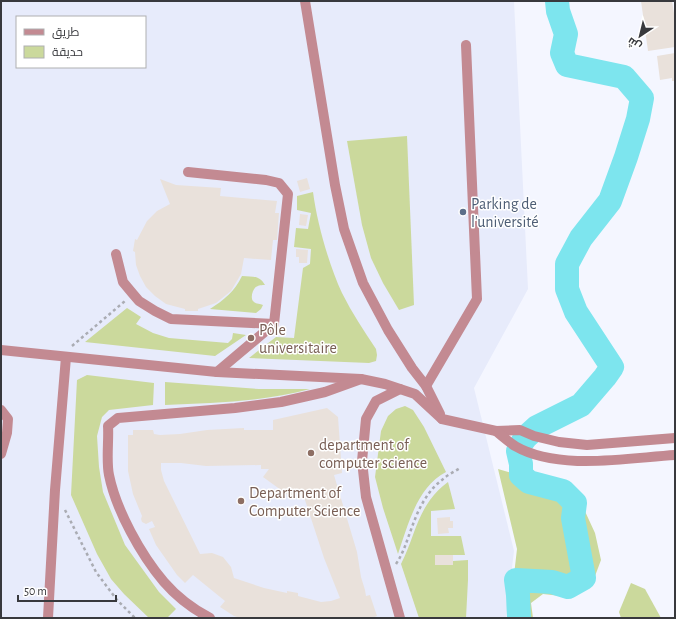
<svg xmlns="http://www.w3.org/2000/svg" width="676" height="619" viewBox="0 0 676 619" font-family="'Alegreya Sans',Cairo,sans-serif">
<rect width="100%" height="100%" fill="#f4f6ff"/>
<path fill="#e7ebfb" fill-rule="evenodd" d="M1 1H514L528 289 474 388 514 551 506 618H1ZM17 17H145V67H17Z"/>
<g fill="#cbd99c">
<path d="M407 136 414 305 399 310 383 283 371 258 362 225 347 141Z"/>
<path d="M313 192C317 223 329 265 342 293 352 313 364 331 376 349L377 355 376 361 369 363 249 358 276 337 294 338 303 268 310 264 311 249 294 247 296 228 308 229 311 213 297 210V196Z"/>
<path d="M242 276C253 277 259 275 265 285 265 285 258 285 258 286 253 287 250 297 253 301 255 304 260 304 263 305L261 309 256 313 210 309C224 300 235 291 242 276Z"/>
<path d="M127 308 141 317 136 324 153 333 169 338 228 343 232 339 233 333 246 335 215 356 85 342Z"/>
<path d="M87 375 154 383 153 405 109 410 102 417 97 436 99 467 103 492 125 545 159 592 176 609 167 618H149L124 594 111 579 97 554 71 495 77 380Z"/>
<path d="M165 382 259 389H310C262 402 213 403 165 405Z"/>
<path d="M405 406 413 410 424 427 446 472C417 487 408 525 398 554L383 508 375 477 381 431 388 416 396 409Z"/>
<path d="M498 469 530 478 570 486 583 507 595 533 601 560 592 584 570 597 543 594 531 603 533 618H509L517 549Z"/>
<path d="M448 482 455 509 431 511V536H461L465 555H435V565H453V561L468 560V580L466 618H419L401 564C412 543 416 519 430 500 435 493 441 487 448 482Z"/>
<path d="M631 583 645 589 661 618H621L619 612Z"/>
</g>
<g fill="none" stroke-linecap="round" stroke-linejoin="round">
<g stroke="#7de5ee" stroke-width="24">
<path d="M523 441 526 437 537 427 581 405 605 377 612 367 576 312 567 289V264L581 238 610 201 626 157 638 119 642 98 624 77 567 65 562 53 566 34 558 11 557 1"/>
<path d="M518 451 521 464V475L529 482 563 491 575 503 573 518 584 578 568 587 552 582 516 580 518 595 519 618"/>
</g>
</g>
<g fill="#e9e1db" fill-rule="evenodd">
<path d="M641 1H672L675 19V47L648 51Z"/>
<path d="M675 53V81H672V78L660 80 657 56Z"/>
<path d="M307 178 310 189 300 192 297 181Z"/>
<path d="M160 179 176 185 221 188 220 196 277 201 275 213H279L277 240H273L271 260 244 258 241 274 231 291 216 303 198 309V311H185V309L166 304 155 296 146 287 140 276 136 265 135 252 133 251 135 239 137 240 147 221 157 211 170 204Z"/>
<path d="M300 214 308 215 306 226 299 225Z"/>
<path d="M296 249 308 250 307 263H299V257H296Z"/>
<path d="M327 408 338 417 342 473 334 475 357 552 361 577 365 590 366 596 370 595 377 616 372 618H240L234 616 220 607 225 601 193 575 185 583 177 575 156 545 149 529 155 527 152 521 146 524 142 522 141 519 142 516 133 494 128 471V435H133V430H153L154 434 160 435 180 434 207 430 244 428V430H273V420ZM161 463H181L206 466 261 465V469H269L263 477 292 498 298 490 300 498 304 497 324 558 340 598 331 601 321 602 298 596V593L287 591V593L264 588 234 578 231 567 223 557 212 553 200 554 164 481 161 470Z"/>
<path d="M450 517V521H453V528H448L449 533 438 534 437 518Z"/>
<rect x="435" y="555" width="18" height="10"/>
</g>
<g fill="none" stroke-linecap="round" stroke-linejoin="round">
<g stroke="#aaacb3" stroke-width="2.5" stroke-dasharray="3 3" stroke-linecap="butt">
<path d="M72 346 125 301"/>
<path d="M65 510 96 572 117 600 135 618"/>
<path d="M396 564C404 552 407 540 412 527 418 510 427 491 442 480 447 475 454 472 460 468"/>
</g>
<g stroke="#c38a92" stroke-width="10">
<path d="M305 1 335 185 344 229 363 283 388 330 412 368 426 386 440 414"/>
<path d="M188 172 266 180 279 183 288 194 274 324 217 372"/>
<path d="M116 254 123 282 133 294 139 301 155 311 171 319 274 324"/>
<path d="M1 350 217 372 361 379 385 384 415 394 442 419"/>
<path d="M426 386 477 299 466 45"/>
<path d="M400 389 376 401 366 419 362 461 366 497 400 618"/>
<path d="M1 410 8 419 7 433 1 454"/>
<path d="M442 419 496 431 520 430 534 436 559 442 587 445 675 438"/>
<path d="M496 431C502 436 509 442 515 446 558 471 627 458 675 455"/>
<path d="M48 618 55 490 66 357"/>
<path d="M210 618C193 609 177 597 164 582 141 555 116 510 109 475 106 461 109 440 108 426L118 418 235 408 281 402 325 392 361 379"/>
</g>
</g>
<circle fill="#5c6f8a" stroke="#fff" stroke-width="1.5" cx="463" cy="212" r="4"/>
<g fill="#8d6e63" stroke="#fff" stroke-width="1.5">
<circle cx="251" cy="338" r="4"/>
<circle cx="311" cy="453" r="4"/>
<circle cx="241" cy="501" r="4"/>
</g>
<g text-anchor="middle" stroke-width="3" stroke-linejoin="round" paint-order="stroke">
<g font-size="16" fill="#4e5e75" stroke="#fff" text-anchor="start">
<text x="471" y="209">Parking de<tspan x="471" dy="18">l'université</tspan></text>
</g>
<g font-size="16" fill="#785e54" stroke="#fff" text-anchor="start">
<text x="259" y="335">Pôle<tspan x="259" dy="18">universitaire</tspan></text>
<text x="319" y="450">department of<tspan x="319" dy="18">computer science</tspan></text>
<text x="249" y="498">Department of<tspan x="249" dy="18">Computer Science</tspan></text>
</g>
</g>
<rect width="676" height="619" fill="none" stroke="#38393d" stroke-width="4"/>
<rect x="16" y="16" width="130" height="52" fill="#ffffff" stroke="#afb0b1"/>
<rect x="24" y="29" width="20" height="6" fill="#c38a92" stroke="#afb0b1"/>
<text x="52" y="36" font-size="12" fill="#38393d">طريق</text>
<rect x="24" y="46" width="20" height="12" fill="#cbd99c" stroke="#afb0b1"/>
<text x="52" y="56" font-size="12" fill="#38393d">حديقة</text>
<g transform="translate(640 36) rotate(215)" stroke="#ffffff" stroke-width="3" paint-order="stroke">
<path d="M0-3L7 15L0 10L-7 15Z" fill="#38393d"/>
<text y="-6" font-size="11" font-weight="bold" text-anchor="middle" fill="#38393d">ش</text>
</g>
<path d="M18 595v6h98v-6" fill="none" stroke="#38393d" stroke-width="2"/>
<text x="24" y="595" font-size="12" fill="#38393d" stroke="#ffffff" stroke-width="3" paint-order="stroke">50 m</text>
</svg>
